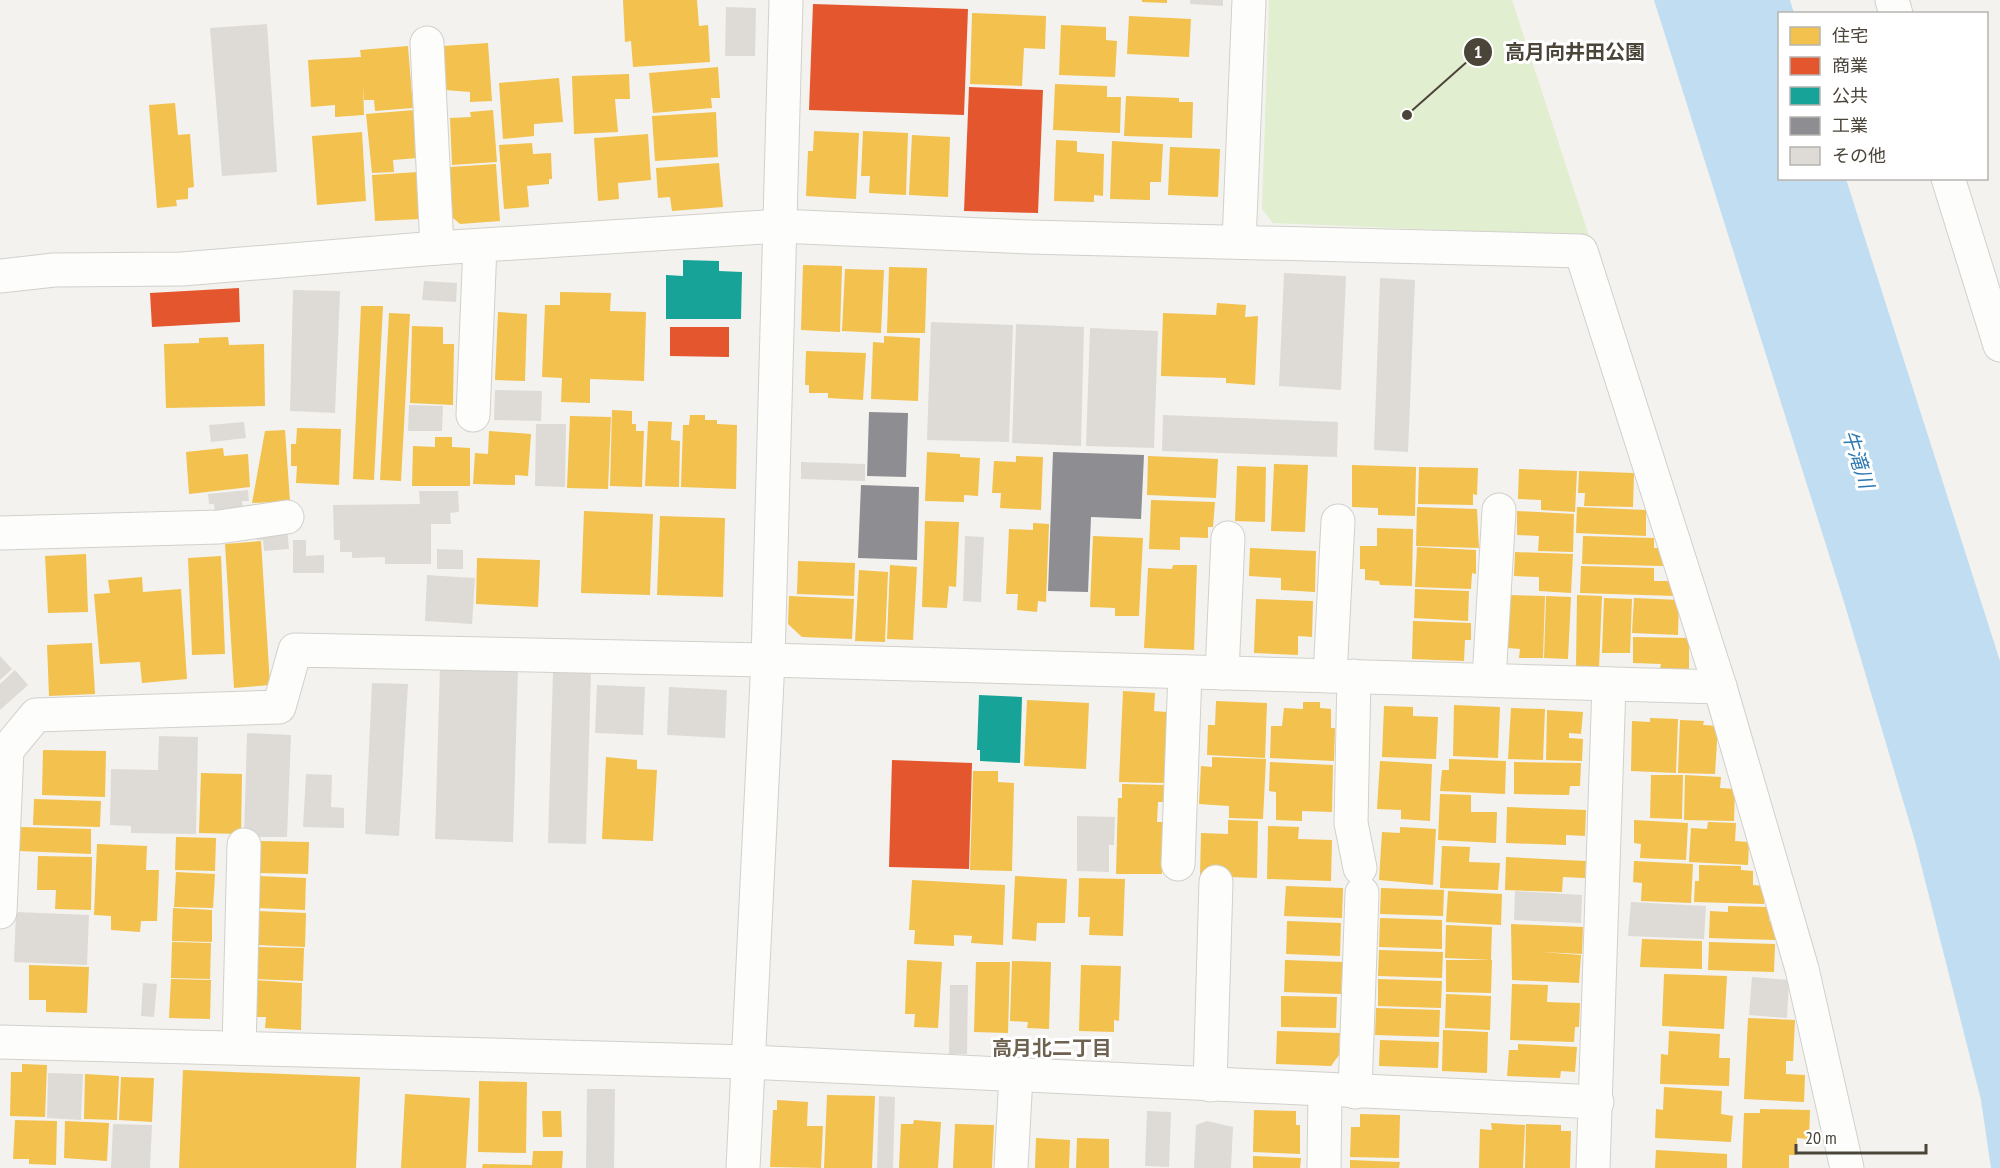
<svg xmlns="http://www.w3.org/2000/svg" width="2000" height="1168" viewBox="0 0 2000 1168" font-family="'PT Sans Narrow','Noto Sans JP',sans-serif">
<rect width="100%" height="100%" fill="#f4f2ee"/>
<path fill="#e1eecf" d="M1269 0H1512L1589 236 1273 223 1262 209Z"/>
<path fill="#c0ddf1" d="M1654 0H1790L1794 13 1780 14V178L1846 179 2000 661V1168H1991L1981 1100 1915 841 1844 602Z"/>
<g fill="#f2c14e">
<path d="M623 0H697L699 26 708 25 710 62 633 67 631 41 625 42Z"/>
<path d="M1142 0H1167V3L1142 2Z"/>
<path d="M972 13 1046 16 1045 49 1024 48 1022 86 970 84Z"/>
<path d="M1129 16 1191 19 1189 57 1127 54Z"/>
<path d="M1061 25 1106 27V40L1117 41 1115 77 1059 75Z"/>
<path d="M488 43 492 101 470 102V92L445 90 443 46Z"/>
<path d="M408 46 413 108 375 111 374 100H364L363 85 364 115 335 117V105L311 107 308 60 361 57 360 50Z"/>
<path d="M718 67 720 98H711L712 108 653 113 649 73Z"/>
<path d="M629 74 630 99H615L618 132 574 134 572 76Z"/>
<path d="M559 78 563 122 534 124V136L503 139 499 83Z"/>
<path d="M1055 84 1107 86V97H1121L1120 133 1053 130Z"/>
<path d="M1126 96 1179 98V102H1193L1192 138 1124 136Z"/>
<path d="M175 103 178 135 190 134 194 187 188 188V199L176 200 177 206 157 208 149 105Z"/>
<path d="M414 110 418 158 393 160 394 172 372 173 366 114Z"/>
<path d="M493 110 497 162 452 165 450 118 471 117 470 112Z"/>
<path d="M716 112 718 157 655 161 652 116Z"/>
<path d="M814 131 859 133 856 199 806 196 808 151H813Z"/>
<path d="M863 131 908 133 906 195 869 193 870 176H861Z"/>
<path d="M362 132 366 201 317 205 312 136Z"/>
<path d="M648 134 651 180 618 183 619 199 598 201 594 138Z"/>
<path d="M912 135 950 137 948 197 909 195Z"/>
<path d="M1056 140 1077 141V152L1104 154 1103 196 1094 195V202L1054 201Z"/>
<path d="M1112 141 1163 144 1161 182H1150V200L1110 199Z"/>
<path d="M532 143 533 154 551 153 552 179H549V184L527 186 529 207 504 209 499 145Z"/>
<path d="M1170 147 1220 149 1218 197 1168 195Z"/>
<path d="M719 163 723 207 672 211 670 197 658 198 656 168Z"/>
<path d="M496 164 500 221 460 224 453 218 449 167Z"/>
<path d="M418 172 421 219 375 221 372 175Z"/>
<path d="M803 265 842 266 840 332 801 330Z"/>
<path d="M889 267 927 268 925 333H887Z"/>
<path d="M845 269 884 270 881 333 842 331Z"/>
<path d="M560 292 611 293 610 311 646 312 644 381 590 379V403L561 402 562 378 542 377 545 305H560Z"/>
<path d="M1217 303 1246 305 1245 317 1258 316 1255 385 1226 383V378L1161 376 1163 313 1216 315Z"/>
<path d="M361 306H383L374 480 353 479Z"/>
<path d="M498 312 527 314 525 381 495 380Z"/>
<path d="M389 313 410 314 401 481 380 480Z"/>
<path d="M412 326 443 327V344H454L453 405 410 403Z"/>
<path d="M884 336 920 338 918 401 871 399 873 342 884 343Z"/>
<path d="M228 337 229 345 264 344 265 406 166 408 164 344 199 343V338Z"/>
<path d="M806 351 866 353 863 400 828 398V393H809V385H805Z"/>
<path d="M612 410 632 411V424H636V431H644L642 487 610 486Z"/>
<path d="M690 415H705V420H717V424L737 425 736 489 681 487 683 425H689Z"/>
<path d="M570 416 611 417 608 489 567 488Z"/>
<path d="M648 421 672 422 671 440 680 441 679 487 645 486Z"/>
<path d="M297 428 341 429 339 485 296 483 297 466H291V444H296Z"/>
<path d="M285 430 290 501 252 503 265 431Z"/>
<path d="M489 431 531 434 528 476 515 475V485L473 484 475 453 488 454Z"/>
<path d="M435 437H452V447L470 448V486H412L413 446 435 447Z"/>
<path d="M223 448 224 456 248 454 250 487 189 494 186 452Z"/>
<path d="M927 452 960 454V457L980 458 978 496 964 495V502L925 501Z"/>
<path d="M1016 456 1043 457 1041 510 1000 508 1001 493H992L994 461 1016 462Z"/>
<path d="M1148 456 1218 459 1216 498 1147 495Z"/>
<path d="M1274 464 1308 465 1305 532 1271 531Z"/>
<path d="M1352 465 1416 467 1415 516 1378 515V508L1352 507Z"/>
<path d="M1237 466 1266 467 1265 522 1235 521Z"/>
<path d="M1419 467 1478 468 1477 495 1473 494V505L1418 504Z"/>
<path d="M1519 469 1577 471 1575 512 1541 510V500L1518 499Z"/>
<path d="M1579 471 1634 473 1633 507 1584 506 1585 493H1578Z"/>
<path d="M1151 500 1215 502 1213 527H1208V538L1180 537V550L1149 549Z"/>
<path d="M1417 507 1477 509 1479 548 1416 546Z"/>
<path d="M1577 507 1646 510V536L1576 533Z"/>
<path d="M584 511 653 514 650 595 581 593Z"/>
<path d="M1517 511 1574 514 1573 552 1538 551 1539 536 1517 535Z"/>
<path d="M660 516 725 518 723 597 657 595Z"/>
<path d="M925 521 959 522 956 587 949 586 947 608 922 607Z"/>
<path d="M1033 523 1049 524 1046 602 1038 601 1037 612 1017 610 1018 594H1006L1009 529 1033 530Z"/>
<path d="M1377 528 1413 529 1412 586 1380 585 1379 581 1365 580V569H1360V546H1377Z"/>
<path d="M1093 536 1143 538 1139 616H1115V608L1090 607Z"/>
<path d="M1583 536 1654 538V548H1661L1663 566 1582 564Z"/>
<path d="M261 541 270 685 234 688 225 544Z"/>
<path d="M1417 547 1476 550V574L1472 573 1471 589 1415 587Z"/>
<path d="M1250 548 1316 551 1315 592 1281 590V578L1249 576Z"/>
<path d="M1515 552 1573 554 1571 593 1539 591V577L1514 576Z"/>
<path d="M86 554 88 612 48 613 45 556Z"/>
<path d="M221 556 225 654 192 655 188 558Z"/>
<path d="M477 558 540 560 538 607 476 604Z"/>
<path d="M798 561 855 563 854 596 797 594Z"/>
<path d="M890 565 917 567 913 640 887 639Z"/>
<path d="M1173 565H1197L1194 650 1144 648 1148 568 1172 569Z"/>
<path d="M1581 566 1654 568V581H1671L1675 596 1580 593Z"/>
<path d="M859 570 888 572 885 642 855 641Z"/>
<path d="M142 577 143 592 181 589 187 679 142 683 140 662 100 664 94 594 110 593 108 580Z"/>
<path d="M1415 589 1469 591 1468 621 1414 618Z"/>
<path d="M1510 595 1545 596 1543 658H1519L1520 649 1508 648Z"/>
<path d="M1577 595 1602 596 1599 668 1576 667Z"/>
<path d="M789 596 854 599 852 639 802 637 788 624Z"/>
<path d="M1546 596 1571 597 1568 659 1544 658Z"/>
<path d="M1604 598 1632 599 1630 653H1602Z"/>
<path d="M1634 598 1679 600 1678 635 1632 633Z"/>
<path d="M1256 599 1313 601 1312 637 1298 636V655L1254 653Z"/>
<path d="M1413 621 1471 623V640H1465L1464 661 1412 659Z"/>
<path d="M1633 637 1689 638V670L1660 669 1661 664 1633 663Z"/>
<path d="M92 643 95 694 49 696 47 645Z"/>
<path d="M1123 691 1155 693 1154 711 1167 712 1165 783 1119 782Z"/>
<path d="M1027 700 1089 703 1086 769 1024 766Z"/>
<path d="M1216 701 1267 703 1265 758 1207 755 1208 725H1215Z"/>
<path d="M1303 702H1320V708L1331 709V728H1335L1334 761 1270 758 1271 726H1282L1284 708 1303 709Z"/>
<path d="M1454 705 1500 707 1498 758 1453 756Z"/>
<path d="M1384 706 1413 707V716L1438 717 1436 759 1382 757Z"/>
<path d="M1511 708 1545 709 1543 760 1508 759Z"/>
<path d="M1547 710 1583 712 1581 734 1569 733V738L1583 739 1582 761 1546 760Z"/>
<path d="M1650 718 1678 719 1676 773 1631 771 1632 721 1650 722Z"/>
<path d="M1680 720 1704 721 1703 725 1718 726 1715 774 1678 773Z"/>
<path d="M43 750 106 751 105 797 42 795Z"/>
<path d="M606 757 637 760V769L657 770 653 841 602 839Z"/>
<path d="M1212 757 1266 759 1263 819 1229 818V806L1199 804 1201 766 1212 767Z"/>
<path d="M1449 759 1506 761 1505 794 1440 791 1442 770H1449Z"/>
<path d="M1380 761 1432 764 1430 821 1401 819V810L1377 809Z"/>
<path d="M1270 762 1333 765 1332 812 1302 811V821L1276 820V792L1269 791Z"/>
<path d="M1514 762 1581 763 1580 786H1570L1569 795 1514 794Z"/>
<path d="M973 771H998V782L1014 783 1012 871 970 870Z"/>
<path d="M201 773 242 774 241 834 199 833Z"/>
<path d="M1651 775H1683L1682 819 1650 818Z"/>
<path d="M1685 775 1721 777 1720 788 1735 789 1734 821 1684 820Z"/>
<path d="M1122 784 1166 785 1165 802H1158L1157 822H1163L1162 874H1116L1118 798H1122Z"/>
<path d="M1440 794 1471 795V812H1497L1496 843 1438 840Z"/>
<path d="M34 799 101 801 100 827 33 825Z"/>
<path d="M1507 807 1586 810 1585 836 1566 835V845L1506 843Z"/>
<path d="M1228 820 1258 821 1257 878 1200 876 1201 833 1228 834Z"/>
<path d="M1634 820 1688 823 1686 860 1640 858 1641 844 1634 843Z"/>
<path d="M1708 822 1736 823 1735 841 1749 842 1748 865 1689 862 1691 828 1707 829Z"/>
<path d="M1268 826 1299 827 1298 839 1332 840 1331 881 1267 879Z"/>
<path d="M20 827 91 829V854L19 851Z"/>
<path d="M1400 827 1436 829 1433 885 1379 880 1382 832 1400 833Z"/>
<path d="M176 837 216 838 215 871 175 870Z"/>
<path d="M259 841 309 842 308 874 258 873Z"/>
<path d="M97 844 147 846 146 870H159L157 921H141L140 932 111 930V916L94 915Z"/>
<path d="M1442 846 1470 847 1469 862 1500 863 1498 890 1440 888Z"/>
<path d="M38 856 92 857 91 910 55 909 56 890H37Z"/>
<path d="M1506 857 1586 861 1585 878 1563 877 1562 892 1505 890Z"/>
<path d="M1634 861 1693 864 1691 903 1641 901 1642 883 1633 882Z"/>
<path d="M1699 865 1741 866V870L1753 871V885L1765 886 1764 904 1694 902 1695 881H1699Z"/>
<path d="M176 872 215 874 213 908 174 907Z"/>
<path d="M259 876 306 878 305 910 257 908Z"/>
<path d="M1015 876 1067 879 1065 923H1037L1036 941 1012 939Z"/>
<path d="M1079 878 1125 879 1123 936 1089 935 1090 917H1078Z"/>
<path d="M912 880 1005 885 1003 945 971 943 972 936 954 935V946L914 944 915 930H909Z"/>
<path d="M1286 886 1343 888 1342 918 1284 916Z"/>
<path d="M1381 888 1444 890 1443 916 1380 914Z"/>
<path d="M1448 891 1502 894 1501 925 1446 922Z"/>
<path d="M1728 906 1769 907V921L1777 920 1776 940 1709 938 1710 911 1728 912Z"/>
<path d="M173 908 212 910V942L172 941Z"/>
<path d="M257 911 306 913 305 947 255 945Z"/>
<path d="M1380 918 1442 920V949L1379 947Z"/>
<path d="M1287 921 1341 923 1340 956 1286 954Z"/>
<path d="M1511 924 1583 927 1582 954 1541 952 1581 955 1579 983 1512 980Z"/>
<path d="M1446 925 1492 927 1491 960 1445 958Z"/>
<path d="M1642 939 1702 941V969L1640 967Z"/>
<path d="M172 942 211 943 210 979 171 978Z"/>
<path d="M1709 942 1775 944 1774 972 1708 970Z"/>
<path d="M255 947 304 948 303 981 253 979Z"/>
<path d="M1379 950 1443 952 1442 978 1378 976Z"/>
<path d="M907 960 942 962 938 1028 914 1027 915 1014H905Z"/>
<path d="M1285 960 1343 962 1341 994 1284 992Z"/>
<path d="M1446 960H1492L1491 993 1446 992Z"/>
<path d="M1012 961 1051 962 1049 1029 1027 1028 1028 1022 1010 1021Z"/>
<path d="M976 962H1010L1008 1033 974 1032Z"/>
<path d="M29 965 89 967 87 1013 46 1012V1000H29Z"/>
<path d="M1081 965 1121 966 1119 1021 1114 1020V1032L1079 1031Z"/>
<path d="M1664 974 1727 976 1724 1029 1662 1026Z"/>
<path d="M171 979 211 980 210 1019 169 1018Z"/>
<path d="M1378 979 1442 981 1441 1008 1378 1006Z"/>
<path d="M252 980 302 983 301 1030 265 1028 266 1017H250Z"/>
<path d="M1512 984 1548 985 1547 1002 1580 1003 1579 1027H1575L1574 1042 1510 1040Z"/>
<path d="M1446 994 1491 996 1490 1030 1445 1028Z"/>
<path d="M1281 996 1337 997 1336 1028 1281 1027Z"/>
<path d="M1376 1008 1440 1010 1439 1037 1375 1035Z"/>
<path d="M1748 1018 1795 1020 1793 1061H1786V1074L1805 1075 1804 1102 1744 1099Z"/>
<path d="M1443 1030 1488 1032 1487 1073 1442 1071Z"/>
<path d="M1277 1031 1340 1033 1339 1055 1331 1066 1276 1064Z"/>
<path d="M1669 1031 1720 1034 1719 1058H1730L1729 1086 1660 1084 1661 1054 1668 1055Z"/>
<path d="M1380 1040 1439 1042 1438 1068 1379 1066Z"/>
<path d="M1518 1044 1577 1047 1575 1072 1561 1071 1560 1078 1507 1076 1509 1050H1518Z"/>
<path d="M22 1064 47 1065 45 1117 10 1116 11 1072H22Z"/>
<path d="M183 1070 360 1077 356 1168H179Z"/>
<path d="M85 1074 119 1076 117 1120 84 1119Z"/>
<path d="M121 1077 154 1078 152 1122 119 1120Z"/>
<path d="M479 1081 527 1082 526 1153 478 1152Z"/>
<path d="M1664 1087 1722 1091 1721 1114 1733 1116 1731 1142 1655 1138 1656 1109 1663 1110Z"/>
<path d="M405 1094 470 1098 466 1168H401Z"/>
<path d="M827 1095 875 1096 872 1168H824Z"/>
<path d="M777 1100 808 1102 807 1126H823L821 1168 770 1167 773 1110H777Z"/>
<path d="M1760 1109 1810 1110 1809 1139 1797 1138V1155H1789V1168H1742L1744 1113H1760Z"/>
<path d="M1254 1110 1296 1111V1125H1300V1154L1253 1152Z"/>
<path d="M542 1111H561L562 1137H543Z"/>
<path d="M1360 1114 1400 1115 1399 1158 1350 1157 1351 1127H1360Z"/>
<path d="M15 1120 57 1121 56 1165 29 1164V1159H13Z"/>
<path d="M914 1120 941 1122 938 1168H899L901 1124H913Z"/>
<path d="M65 1121 109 1123 107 1161 64 1158Z"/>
<path d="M1491 1123 1525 1125 1523 1168H1479L1480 1129 1492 1130Z"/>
<path d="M955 1124 994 1125 992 1168H953Z"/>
<path d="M1526 1124 1561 1125V1131H1571L1570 1168H1525Z"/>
<path d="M1036 1138 1070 1140 1069 1168H1035Z"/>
<path d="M1077 1138 1109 1139V1168H1076Z"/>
<path d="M1656 1150 1727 1154V1168H1655Z"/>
<path d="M533 1151H563L562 1168H482L483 1164 532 1165Z"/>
<path d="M1253 1156 1301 1158 1300 1168H1253Z"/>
<path d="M1350 1160 1400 1162 1399 1168H1350Z"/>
</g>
<g fill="#e4572e">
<path d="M813 4 968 9 964 115 809 110Z"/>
<path d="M969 87 1043 90 1038 213 964 211Z"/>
<path d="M239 288 240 322 152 327 150 293Z"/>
<path d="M670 327H729V357L670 356Z"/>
<path d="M892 760 972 763 969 869 889 867Z"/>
</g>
<g fill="#17a398">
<path d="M683 260 719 261V271L742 272 741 319H666V275L683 276Z"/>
<path d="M979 695 1022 697 1020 763 980 761V750H977Z"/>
</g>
<g fill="#8d8d92">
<path d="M869 412 908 413 906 477 867 476Z"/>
<path d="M1053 452 1144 455 1141 519 1091 517 1088 592 1048 591Z"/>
<path d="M861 485 919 487 917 560 858 558Z"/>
</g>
<g fill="#dedbd6">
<path d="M1190 0H1223V6L1190 4Z"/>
<path d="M726 7 756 8 755 56H725Z"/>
<path d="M267 24 277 172 222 176 210 28Z"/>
<path d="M1284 273 1346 276 1341 390 1279 386Z"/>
<path d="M1380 278 1415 280 1408 452 1374 450Z"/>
<path d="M424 281 457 283 456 302 422 300Z"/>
<path d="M293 290 340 291 335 413 290 411Z"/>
<path d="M931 322 1013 325 1009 442 927 440Z"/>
<path d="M1016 324 1084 327 1081 446 1012 443Z"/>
<path d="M1090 328 1158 331 1154 448 1086 446Z"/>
<path d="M495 390 542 391 541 421 494 420Z"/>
<path d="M409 405 443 406 442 431H408Z"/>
<path d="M1163 415 1338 422 1337 457 1162 451Z"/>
<path d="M244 422 246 438 211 442 209 425Z"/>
<path d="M536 424H566L565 487 535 486Z"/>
<path d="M801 462 865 464V481L801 479Z"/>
<path d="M248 490 249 501H242L243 511 215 514 214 504H209L208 494Z"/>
<path d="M419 491H458L459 512 450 513 451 524H431V564H385V557L352 558V552H340V540H334L333 505 420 504Z"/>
<path d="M287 527 289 549 264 551 263 540H257V529Z"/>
<path d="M965 536 984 537 981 602 963 601Z"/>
<path d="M293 540H306V556L324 555V573H293Z"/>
<path d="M437 549 463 550V569H437Z"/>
<path d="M427 575 475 578 472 624 425 621Z"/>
<path d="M0 656 12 669 0 680Z"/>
<path d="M440 667 518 669 513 842 435 839Z"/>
<path d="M15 670 28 685 0 710V684Z"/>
<path d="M553 671 591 672 586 844 548 843Z"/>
<path d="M372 683 408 684 399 836 365 834Z"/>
<path d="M597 685 645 687 643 735 595 733Z"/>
<path d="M669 687 727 690 725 738 667 735Z"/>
<path d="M247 733 291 735 287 837H244Z"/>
<path d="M159 736 198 737 196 834 131 833V826L110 825 111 769 158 770Z"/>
<path d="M306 774 332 775 331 807 344 808V828L303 827Z"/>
<path d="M1077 816 1115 817 1114 845H1109V872L1077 871Z"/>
<path d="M1515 891 1582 895 1581 923 1514 920Z"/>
<path d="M1631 902 1706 906 1704 939 1628 936Z"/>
<path d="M16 912 89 915 87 965 14 962Z"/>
<path d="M1752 977 1789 980 1787 1018 1749 1015Z"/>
<path d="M143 983 157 984 154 1017 141 1016Z"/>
<path d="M950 985H968L967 1054H949Z"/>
<path d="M48 1073 83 1074 81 1120 47 1118Z"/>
<path d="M587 1089H615L614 1168H586Z"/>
<path d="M879 1096 895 1097 893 1168H877Z"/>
<path d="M1147 1111 1171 1112 1169 1167 1145 1166Z"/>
<path d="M1207 1121 1233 1127 1231 1168H1194L1196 1125Z"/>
<path d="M113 1124 152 1125 150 1168H111Z"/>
</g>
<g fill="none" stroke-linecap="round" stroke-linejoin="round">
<defs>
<g id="street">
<path d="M1892 0 1896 14"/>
<path d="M427 43 437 248"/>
<path d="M1948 178 2000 345"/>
<path d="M1239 242 1249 0"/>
<path d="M0 276 54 270 182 269 437 248 779 226 1029 237 1581 251 1720 687 1802 969 1847 1168"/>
<path d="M473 415 480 246"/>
<path d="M0 533 219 527 287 517"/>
<path d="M1222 673 1228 538"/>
<path d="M1330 676 1338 521"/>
<path d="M1354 676 1351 823 1360 868"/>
<path d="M1489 680 1499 510"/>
<path d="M1178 864 1185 672"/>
<path d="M0 912 7 750 36 715 279 707 295 650 768 660 1720 687"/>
<path d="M0 1042 749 1062 1597 1102"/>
<path d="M239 1048 244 845"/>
<path d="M1210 1085 1216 882"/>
<path d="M1355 1092 1362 893"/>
<path d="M743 1168 768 660 786 0"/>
<path d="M1011 1168 1016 1075"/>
<path d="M1324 1168 1325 1091"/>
<path d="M1593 1168 1609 684"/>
</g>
</defs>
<use href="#street" stroke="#d2d0cb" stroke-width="35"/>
<use href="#street" stroke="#fdfdfc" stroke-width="33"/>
</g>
<g text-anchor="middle" stroke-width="6" stroke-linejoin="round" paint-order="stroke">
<g font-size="20" font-style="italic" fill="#2e7ab2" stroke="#fff">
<text transform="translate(1858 459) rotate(72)" y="7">牛滝川</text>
</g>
<g font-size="20" font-weight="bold" fill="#6e6250" stroke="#fff">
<text x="1052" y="1055">高月北二丁目</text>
</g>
</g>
<path fill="none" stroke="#4b4439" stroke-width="2" d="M1407 115L1478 52"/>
<g fill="#4b4439" stroke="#fff" stroke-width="2">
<circle cx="1407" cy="115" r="6"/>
<circle cx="1478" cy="52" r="15"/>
</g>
<g font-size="18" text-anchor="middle" font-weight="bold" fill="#fff">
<text x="1478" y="58">1</text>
</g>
<g font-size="20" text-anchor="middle" font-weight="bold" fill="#4b4439" stroke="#fff" stroke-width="6" stroke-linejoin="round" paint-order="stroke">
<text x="1575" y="59">高月向井田公園</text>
</g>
<rect x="1778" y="12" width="210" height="168" fill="#ffffff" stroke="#b7b4b0" stroke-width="1.5"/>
<rect x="1790" y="27" width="30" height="18" fill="#f2c14e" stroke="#b7b4b0" stroke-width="1.5"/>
<text x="1832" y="42" font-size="18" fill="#4b4439">住宅</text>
<rect x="1790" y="57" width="30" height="18" fill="#e4572e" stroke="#b7b4b0" stroke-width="1.5"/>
<text x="1832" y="72" font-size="18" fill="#4b4439">商業</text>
<rect x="1790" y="87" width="30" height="18" fill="#17a398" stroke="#b7b4b0" stroke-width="1.5"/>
<text x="1832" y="102" font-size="18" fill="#4b4439">公共</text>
<rect x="1790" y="117" width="30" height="18" fill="#8d8d92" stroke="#b7b4b0" stroke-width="1.5"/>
<text x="1832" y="132" font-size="18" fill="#4b4439">工業</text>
<rect x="1790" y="147" width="30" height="18" fill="#dedbd6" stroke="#b7b4b0" stroke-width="1.5"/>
<text x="1832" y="162" font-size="18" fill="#4b4439">その他</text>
<path d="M1796 1144v9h130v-9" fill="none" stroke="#4b4439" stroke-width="3"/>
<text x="1805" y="1144" font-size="18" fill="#4b4439" stroke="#ffffff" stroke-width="4.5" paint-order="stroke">20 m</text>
</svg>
